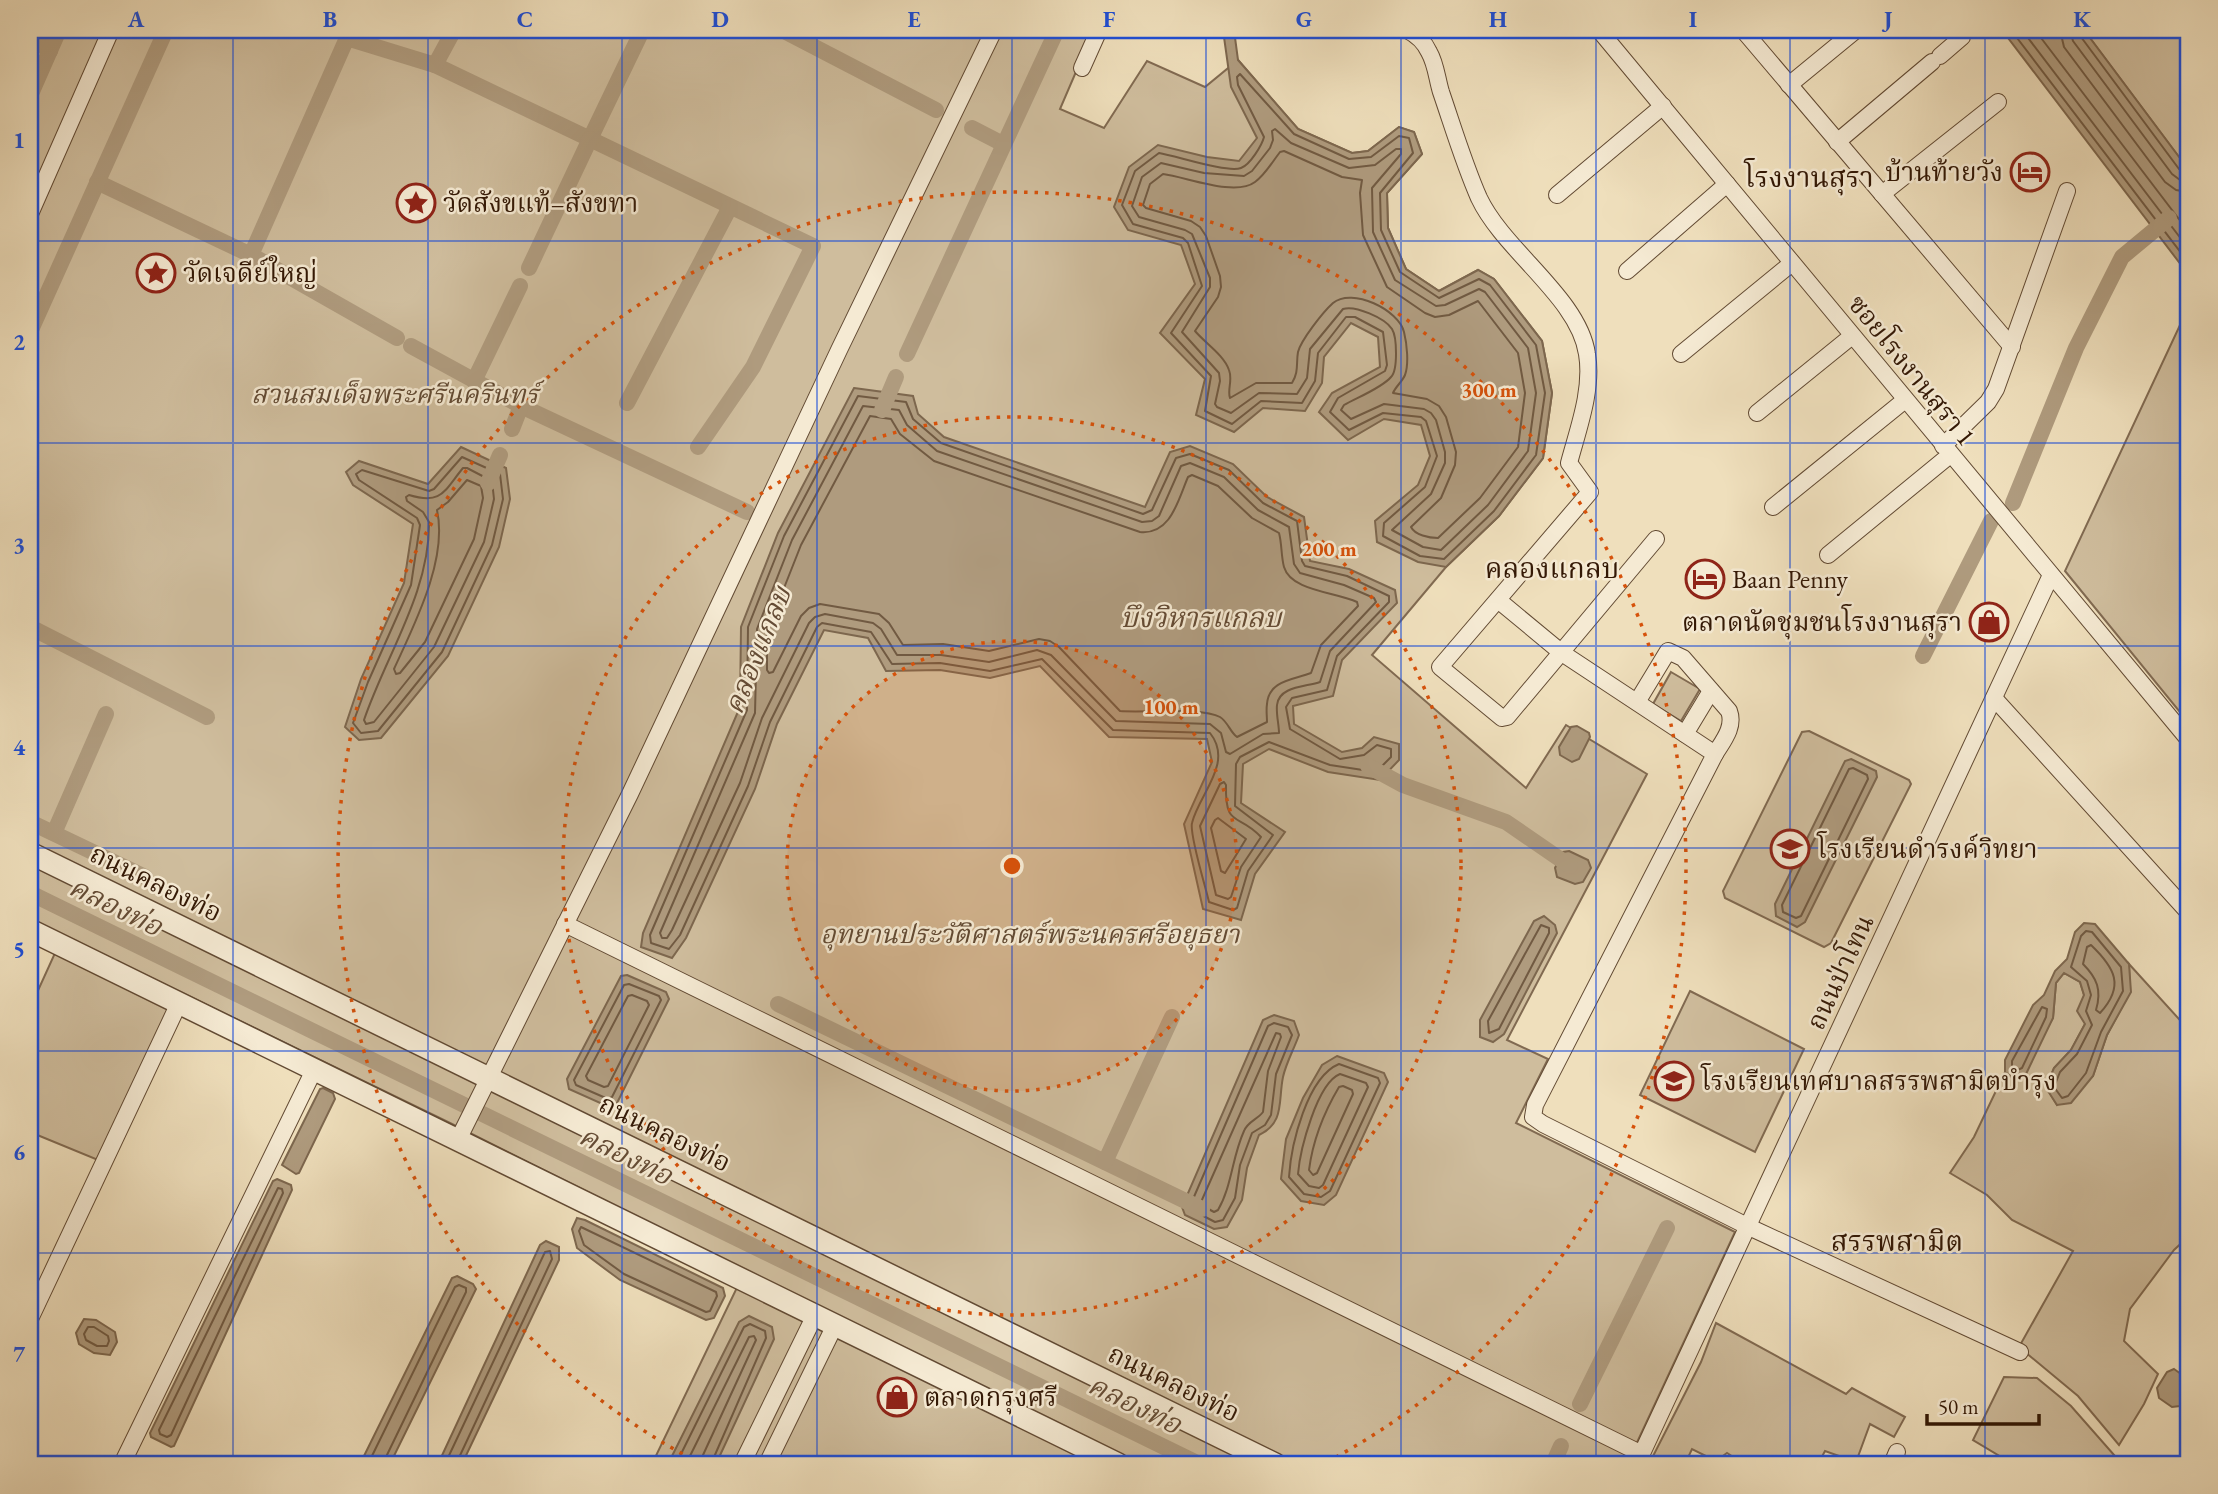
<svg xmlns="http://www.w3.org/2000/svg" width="2218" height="1494" viewBox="0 0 2218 1494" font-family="'EB Garamond','Noto Serif Thai',serif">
<rect width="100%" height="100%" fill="#efdfbc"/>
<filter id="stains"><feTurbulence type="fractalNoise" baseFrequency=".00286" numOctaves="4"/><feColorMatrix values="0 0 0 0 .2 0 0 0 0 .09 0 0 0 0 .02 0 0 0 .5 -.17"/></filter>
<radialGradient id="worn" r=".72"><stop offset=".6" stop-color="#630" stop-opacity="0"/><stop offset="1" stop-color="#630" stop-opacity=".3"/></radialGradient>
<g fill="#cfbd9d" stroke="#816a51" stroke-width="2">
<path d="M30 30H1094L1060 109 1104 128 1147 61 1205 87 1238 60 1298 129 1352 153 1368 151 1399 127 1414 132 1422 154 1387 193 1388 228 1406 269 1439 291 1478 270 1494 279 1542 341 1552 393 1543 458 1499 516 1446 567 1372 655 1526 788 1566 725 1647 774 1507 1040 1548 1059 1516 1123 1735 1232 1627 1464H652L745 1271 450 1123 30 919Z"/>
<path d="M2084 30H2188V169Z"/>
<path d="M2188 308V722L2065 571Z"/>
<path d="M1671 672 1700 689 1681 721 1653 704Z"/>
<path d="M1809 731 1909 780 1911 784 1831 943 1824 947 1725 898 1723 891 1802 732Z"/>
<path d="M55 953 170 1009 98 1160 30 1132V1008Z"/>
<path d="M2129 964 2188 1029V1237L2174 1250 2130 1309 2124 1341 2158 1374 2144 1404 2119 1445 2078 1396 2019 1347 2073 1251 2012 1220 1987 1195 1950 1173 1974 1137 2005 1072 2016 1080 2053 1018 2056 983 2064 973 2080 982 2084 995 2085 1024 2071 1050 2054 1068 2046 1087 2057 1105 2093 1076 2107 1035 2130 992Z"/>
<path d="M1690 991 1804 1049 1755 1152 1640 1095Z"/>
<path d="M1716 1323 1846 1394 1852 1388 1905 1417 1894 1437 1870 1424 1856 1462 1825 1451 1818 1464H1744L1727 1453 1716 1461 1692 1449 1685 1464H1649L1701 1362Z"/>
<path d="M2004 1377 2037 1378 2071 1406 2122 1464H2013L1973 1440Z"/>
</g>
<g fill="#af9b7e" stroke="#7d674e" stroke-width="2">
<path d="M1223 30H1234L1238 60 1298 129 1352 153 1368 151 1399 127 1414 132 1422 154 1387 193 1388 228 1406 269 1439 291 1478 270 1494 279 1542 341 1552 393 1543 458 1499 516 1446 567 1418 562 1377 542 1375 521 1418 485 1430 456 1421 425 1384 419 1348 440 1319 412 1332 393 1380 367 1378 337 1351 323 1324 357 1322 383 1305 411 1263 408 1234 432 1196 415 1205 379 1160 333 1195 284 1181 245 1128 230 1114 207 1129 167 1158 145 1207 157 1239 161 1257 138 1231 87Z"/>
<path d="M2002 30H2084L2188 169V274Z"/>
<path d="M854 388 913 396 918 414 944 437 1145 507 1170 452 1190 446 1233 464 1267 497 1304 517 1310 561 1349 569 1395 590 1397 603 1342 660 1333 696 1293 706 1294 724 1342 752 1362 748 1374 737 1399 744V760L1380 780 1328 772 1269 749 1243 764 1241 803 1285 832 1255 874 1241 920 1203 909 1184 824 1212 762 1207 739 1109 737 1040 666 990 678 940 670 886 671 868 638 824 630 777 724 755 789 686 938 672 958 641 947 643 933 740 707 741 627 778 533Z"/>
<path d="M461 447 506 468 510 499 499 547 448 656 381 738 359 740 345 727 361 679 404 583 413 524 353 485 346 472 359 461 428 484Z"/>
<path d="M1577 726 1589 733 1590 737 1579 759 1572 762 1560 755 1559 747 1571 727Z"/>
<path d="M1851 759 1876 771 1877 777 1805 922 1797 927 1776 916 1775 904 1845 761Z"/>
<path d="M1569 851 1588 860 1591 868 1583 882 1575 884 1557 877 1555 868 1563 852Z"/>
<path d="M1544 916 1555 925 1557 933 1504 1034 1493 1042 1480 1037V1020L1534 921Z"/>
<path d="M2084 923 2095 924 2129 964 2131 992 2107 1035 2093 1076 2071 1103 2057 1105 2046 1088 2054 1068 2071 1050 2085 1024 2077 1011 2084 995 2080 982 2064 973 2056 983 2053 1018 2026 1074 2016 1080 2005 1072V1060L2033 1005 2044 995 2055 971 2067 959 2075 932Z"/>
<path d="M627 975 666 992 669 999 617 1103 609 1107 569 1089 567 1079 621 976Z"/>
<path d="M1274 1015 1294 1021 1299 1035C1294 1049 1286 1063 1283 1077 1278 1101 1285 1123 1259 1135L1247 1168 1242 1200 1227 1227 1214 1229 1185 1215 1182 1207 1263 1020Z"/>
<path d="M1337 1056 1384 1073 1388 1082 1336 1195 1324 1205 1301 1201 1281 1179 1286 1139 1303 1098 1322 1065Z"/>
<path d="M323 1088 333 1093 335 1099 299 1173 296 1174 282 1165 320 1089Z"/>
<path d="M277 1179 291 1185 292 1190 174 1446 171 1447 151 1437 150 1433 273 1181Z"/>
<path d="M577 1218 585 1220 723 1288 725 1296 714 1318 706 1320 620 1280 577 1248 572 1229Z"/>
<path d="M546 1241 559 1247V1260L462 1464H438L540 1245Z"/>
<path d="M457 1276 473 1284 476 1289 390 1464H360L452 1278Z"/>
<path d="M749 1316 772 1327 774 1339 716 1464H668L739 1322Z"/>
<path d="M84 1319 96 1320 115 1332 117 1342 110 1355 94 1353 79 1344 76 1333Z"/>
<path d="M2174 1369 2188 1379V1393L2180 1406 2172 1407 2159 1398 2157 1388 2167 1372Z"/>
</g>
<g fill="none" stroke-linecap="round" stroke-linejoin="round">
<g stroke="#715a42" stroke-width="2">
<path d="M2011 30 2188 262"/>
<path d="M2022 30 2188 248"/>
<path d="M2035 30 2188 231"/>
<path d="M2060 30 2064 47 2165 182 2176 190 2188 192"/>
<path d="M2070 30 2073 41 2172 174 2180 180 2188 181"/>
<path d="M2079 30 2081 37 2179 169 2188 173"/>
<path d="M1240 74 1294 134 1349 159 1371 157 1399 136 1409 138 1413 153 1380 193 1381 230 1400 272 1439 298 1479 279 1490 285 1536 345 1545 393 1536 455 1494 511 1444 559 1420 556 1383 536 1384 523 1425 487 1437 456 1426 421 1421 417 1383 413 1349 430 1330 412 1338 398 1385 371 1387 365 1383 332 1355 317H1346L1318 353 1315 381 1302 403 1261 401 1232 424 1205 411 1211 376 1171 333 1202 286 1188 243 1183 238 1133 224 1122 205 1135 171 1159 153C1177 156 1227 173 1241 168 1250 165 1262 145 1264 137L1238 85 1237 77Z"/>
<path d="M1275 129 1291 143 1349 168 1375 165 1396 149H1401V154L1372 188 1373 232 1395 280 1436 306 1445 305 1479 289 1485 292 1528 348 1536 393 1528 451 1488 505 1441 550 1423 547 1392 530 1431 494 1445 463V452L1436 420 1431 413 1424 409 1384 404 1351 419 1341 410 1344 405C1356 398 1382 388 1391 377 1398 370 1397 337 1392 329 1385 318 1355 305 1343 309L1310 349 1307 378 1297 394 1259 393 1231 413 1217 407 1215 404 1220 381 1219 373 1182 332 1210 287V278L1192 234 1185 230 1139 217 1132 206 1142 177 1161 163 1204 173 1244 176 1252 171 1270 148 1273 140 1272 131Z"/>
<path d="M1284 151 1342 177 1362 180 1360 193 1363 235 1387 287 1425 313 1435 317 1449 315 1478 301 1518 353 1525 393 1518 447 1480 498 1438 538C1429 538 1415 535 1411 527L1441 498 1455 465 1456 452 1446 417 1439 406 1427 399 1393 393C1396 386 1402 382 1405 375 1409 364 1407 344 1404 332 1399 310 1352 287 1333 303 1323 312 1301 340 1298 352 1296 363 1299 372 1292 383H1256L1230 398C1227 390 1233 380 1229 370 1224 355 1205 343 1195 331L1218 297 1221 287 1220 276 1206 236 1200 227 1191 221 1146 208 1143 205 1150 184 1163 174C1187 177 1235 197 1255 182 1265 175 1273 161 1280 152Z"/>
<path d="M858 396 906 402 913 419 941 443 1143 514 1152 510 1176 458 1190 454 1229 470 1263 503 1297 521 1302 561 1305 566 1347 576 1389 596V602L1337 656 1327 690 1292 698 1286 707 1290 729 1340 759 1364 755 1377 745 1391 749V757L1376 772 1330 765 1269 742 1240 757 1236 764 1235 806 1273 835 1248 871 1237 908 1233 910 1209 902C1206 888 1189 834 1192 823 1199 794 1234 763 1210 733L1113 730 1042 659 990 671 940 663 892 664 871 632 822 623 817 627 770 722 748 786 680 935 669 949 651 943 650 935 747 710 748 627 784 536Z"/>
<path d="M863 406 899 410 907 425 937 451 1142 522 1152 521 1159 516 1181 466 1190 463 1224 477 1258 510 1289 527 1294 564 1300 573 1344 585 1374 598 1376 602 1330 651 1320 682C1306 687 1279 686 1277 705 1276 714 1279 725 1279 733L1263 734 1230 754 1226 752 1221 733 1210 724 1116 721 1051 655 1037 650 989 662 941 655H897L881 629 873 623 825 614 815 617 809 623 762 718 740 783 672 930 667 938H662L660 933 755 713 757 629 792 540Z"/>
<path d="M870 416 891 419 900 434 934 461 1140 532C1171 535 1178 500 1188 477L1192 475 1218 486 1252 518 1279 533C1282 544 1281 556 1284 567 1291 591 1335 592 1357 602L1358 606 1321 645 1311 673C1293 680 1269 680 1267 704 1266 710 1267 716 1267 722L1237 737C1230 732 1228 722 1220 717 1203 707 1143 713 1120 711L1059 647 1050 641 1039 639 989 651 943 644 903 645 889 623 879 614 820 604 809 608 801 616 773 672 769 673 767 670V631L801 545Z"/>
<path d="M462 457 500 474 503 499 492 545 442 652 378 731 361 733 353 723 368 682 411 585 420 525 417 518 359 480 356 474 362 470 429 491 434 489Z"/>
<path d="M463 468H467L492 481 494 499 484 542 434 647 374 722 366 724 364 720C386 655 430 592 429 522L423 512 407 501 406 497 409 495C442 505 444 491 463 468Z"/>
<path d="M467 480 481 486 483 498 474 539 425 642 400 673 396 674 394 669C414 625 448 560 437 510L448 502Z"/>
<path d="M1853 768 1867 775 1868 779 1801 916 1796 918 1783 912 1782 905 1849 769Z"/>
<path d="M1224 782 1226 785C1225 829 1238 812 1261 837L1241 867 1231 897 1228 899 1216 895 1200 826 1220 784Z"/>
<path d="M1218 818 1246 839 1225 873 1221 871 1211 828 1215 820Z"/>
<path d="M1541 925 1549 928V933L1499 1029 1489 1033 1488 1021Z"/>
<path d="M2086 931 2092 932 2121 967 2123 991 2101 1032 2086 1073 2068 1096 2062 1098 2054 1087 2060 1072 2077 1054 2092 1025 2086 1011 2091 995 2087 981 2071 967 2081 936Z"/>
<path d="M2091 945C2115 968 2125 986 2100 1013L2096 1010C2102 990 2097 978 2083 964L2087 947Z"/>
<path d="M629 984 659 996 661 1000 612 1097 608 1099 576 1085 574 1080 624 985Z"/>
<path d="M632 995 647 1001 649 1005 608 1086 604 1087 588 1080 586 1076 628 996Z"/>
<path d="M2042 1007 2047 1009 2046 1017 2022 1068 2015 1071 2012 1067V1061Z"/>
<path d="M1274 1023 1288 1027 1292 1035 1276 1074 1271 1115 1265 1125 1252 1133 1240 1165 1235 1198 1223 1220 1215 1222 1192 1210 1190 1206 1268 1026Z"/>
<path d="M1276 1033 1280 1034 1281 1037 1268 1071 1263 1112C1257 1120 1248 1121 1244 1131 1232 1157 1232 1186 1218 1210L1214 1212 1203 1206 1201 1202Z"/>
<path d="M1339 1064 1378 1078 1380 1083 1330 1191 1321 1197 1304 1194 1289 1177C1291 1145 1307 1077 1339 1064Z"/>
<path d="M1340 1074 1366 1083 1368 1087 1323 1185 1319 1188 1309 1186 1298 1174C1300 1150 1317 1083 1340 1074Z"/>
<path d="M1343 1086 1352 1090 1353 1094 1317 1173 1313 1175 1309 1170C1313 1139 1323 1114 1339 1087Z"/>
<path d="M278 1188 282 1189 283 1193 171 1435 167 1437 160 1434 159 1430Z"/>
<path d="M581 1227 716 1292 717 1296 710 1311 706 1312 624 1274 584 1245 579 1231Z"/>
<path d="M88 1327H94L108 1336 109 1341 107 1346H97L86 1340 84 1334Z"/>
<path d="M368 1464 455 1287 459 1285 466 1288V1292L385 1459 384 1464"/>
<path d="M445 1464 545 1252 550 1251 552 1259 456 1464"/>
<path d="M676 1464 744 1327 750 1324 765 1331 766 1338 711 1464"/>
<path d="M686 1464 749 1337 754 1336 756 1340 703 1455 702 1464"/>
</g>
<g stroke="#af9b7e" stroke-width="16">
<path d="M782 30 936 110"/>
<path d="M30 37 50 51"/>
<path d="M435 65 590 139 640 35"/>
<path d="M30 96 59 30"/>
<path d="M972 128 1003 144"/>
<path d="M97 182 251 255"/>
<path d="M529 268 590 139 813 246 753 367 698 447"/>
<path d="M30 332 166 30"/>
<path d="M397 338 251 255 347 38 435 65 454 30"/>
<path d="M411 346 521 406 747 512"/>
<path d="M907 354 1057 30"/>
<path d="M474 381 520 286"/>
<path d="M627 403 730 207"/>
<path d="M882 410 896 377"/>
<path d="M512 429 521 406"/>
<path d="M488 483 500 455"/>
<path d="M2013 503 2076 348 2122 257 2169 218"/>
<path d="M30 627 207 717"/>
<path d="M1923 656 1991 521"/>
<path d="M1368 766 1403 785 1506 822 1570 866"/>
<path d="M30 822 145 877"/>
<path d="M54 833 106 714"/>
<path d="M30 893 1199 1464"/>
<path d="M778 1004 1202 1209"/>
<path d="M1105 1162 1172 1017"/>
<path d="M1580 1404 1667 1228"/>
<path d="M1553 1464 1561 1446"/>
</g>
<defs>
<g id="minor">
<path d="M1407 30C1417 35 1424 41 1429 52 1436 64 1437 79 1441 92 1453 127 1464 164 1479 198 1504 251 1579 298 1587 354 1593 390 1578 429 1569 463L1590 492 1440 667 1502 718 1507 717 1656 539"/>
<path d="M1599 30 2188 739"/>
<path d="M1743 30 2012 347"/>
<path d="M1940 56 1962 37"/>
<path d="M1082 68 1099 30"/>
<path d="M1789 85 1856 30"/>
<path d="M1837 142 1932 62"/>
<path d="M1882 194 1998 102"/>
<path d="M1557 195 1663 106"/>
<path d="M30 214 111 30"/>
<path d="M1627 271 1727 184"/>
<path d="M1681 354 1792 263"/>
<path d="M1757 413 1852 336"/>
<path d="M1943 446 1988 402 1996 389 2067 191"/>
<path d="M1773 507 1905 400"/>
<path d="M1828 555 1950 455"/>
<path d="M1498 600 1562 653 1715 754 1535 1105 1533 1117 1543 1124 1749 1227 2020 1352"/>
<path d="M1994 698 2188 912"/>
<path d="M1637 702 1668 651 1683 658 1729 711C1735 727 1723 741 1715 754"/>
<path d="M1685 734 1711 691"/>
<path d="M565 924 1642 1454"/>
<path d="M458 1140 630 794 839 350 994 30"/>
<path d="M30 1319 179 1003"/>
<path d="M122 1464 314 1070"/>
<path d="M742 1464 815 1315"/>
<path d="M767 1464 835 1325"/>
<path d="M1637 1464 2051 575"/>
<path d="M1892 1464 1897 1452"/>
</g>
<g id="tertiary">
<path d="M30 853 1275 1464"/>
<path d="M30 930 1118 1464"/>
</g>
</defs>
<use href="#minor" stroke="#624a33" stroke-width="18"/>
<use href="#tertiary" stroke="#624a33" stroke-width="24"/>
<use href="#minor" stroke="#f5ead3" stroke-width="16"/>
<use href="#tertiary" stroke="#f5ead3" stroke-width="21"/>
</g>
<path fill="none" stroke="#1d4ed8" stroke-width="2" stroke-opacity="0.55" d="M233 30V1464M428 30V1464M622 30V1464M817 30V1464M1012 30V1464M1206 30V1464M1401 30V1464M1596 30V1464M1790 30V1464M1985 30V1464M30 241H2188M30 443H2188M30 646H2188M30 848H2188M30 1051H2188M30 1253H2188"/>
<circle cx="1012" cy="866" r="225" fill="#d6520b" fill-opacity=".12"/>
<g fill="none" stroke="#d6520b" stroke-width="3.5" stroke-dasharray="3.5 7">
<circle cx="1012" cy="866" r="225"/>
<circle cx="1012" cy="866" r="449"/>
<path d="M701 1464A674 674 0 1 1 1323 1464"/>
</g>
<defs>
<symbol id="hotel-ring" viewBox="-11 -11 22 22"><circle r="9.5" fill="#f5ead3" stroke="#8f2418" stroke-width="1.5"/><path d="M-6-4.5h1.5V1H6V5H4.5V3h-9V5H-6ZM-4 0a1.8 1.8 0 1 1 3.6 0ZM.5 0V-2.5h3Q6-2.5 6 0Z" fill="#8f2418"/></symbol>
<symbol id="sight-ring" viewBox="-11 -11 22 22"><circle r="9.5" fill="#f5ead3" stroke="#8f2418" stroke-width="1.5"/><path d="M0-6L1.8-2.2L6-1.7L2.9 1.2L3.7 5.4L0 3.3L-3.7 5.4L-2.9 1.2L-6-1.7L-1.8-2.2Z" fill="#8f2418"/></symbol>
<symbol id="shop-ring" viewBox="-11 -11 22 22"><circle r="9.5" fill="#f5ead3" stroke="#8f2418" stroke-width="1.5"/><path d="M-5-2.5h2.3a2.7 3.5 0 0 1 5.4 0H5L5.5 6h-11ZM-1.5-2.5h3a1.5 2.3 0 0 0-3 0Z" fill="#8f2418"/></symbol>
<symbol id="school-ring" viewBox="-11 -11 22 22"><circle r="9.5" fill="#f5ead3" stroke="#8f2418" stroke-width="1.5"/><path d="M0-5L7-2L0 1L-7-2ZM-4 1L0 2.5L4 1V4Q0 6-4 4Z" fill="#8f2418"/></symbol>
</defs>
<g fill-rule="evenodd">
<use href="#hotel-ring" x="2008" y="150" width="44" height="44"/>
<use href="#sight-ring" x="394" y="181" width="44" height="44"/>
<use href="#sight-ring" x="134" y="251" width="44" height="44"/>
<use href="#hotel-ring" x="1683" y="557" width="44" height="44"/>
<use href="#shop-ring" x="1967" y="600" width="44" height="44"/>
<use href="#school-ring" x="1768" y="827" width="44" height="44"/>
<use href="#school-ring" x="1652" y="1059" width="44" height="44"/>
<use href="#shop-ring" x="875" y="1375" width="44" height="44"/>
</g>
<g text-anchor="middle" stroke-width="5" stroke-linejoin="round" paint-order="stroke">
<g font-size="26" fill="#331805" stroke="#f5ead3" text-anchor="start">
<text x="2003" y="181" text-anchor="end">บ้านท้ายวัง</text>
<text x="443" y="212">วัดสังขแท้–สังขทา</text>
<text x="183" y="282">วัดเจดีย์ใหญ่</text>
<text x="1732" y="588">Baan Penny</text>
<text x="1962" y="631" text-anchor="end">ตลาดนัดชุมชนโรงงานสุรา</text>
<text x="1817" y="858">โรงเรียนดำรงค์วิทยา</text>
<text x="1701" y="1090">โรงเรียนเทศบาลสรรพสามิตบำรุง</text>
<text x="924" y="1406">ตลาดกรุงศรี</text>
</g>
<g font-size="26" fill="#331805" stroke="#f5ead3">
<text transform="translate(1912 370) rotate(51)" y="9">ซอยโรงงานสุรา 1</text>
<text transform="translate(156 883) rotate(26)" y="9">ถนนคลองท่อ</text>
<text transform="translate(1840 972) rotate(-65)" y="9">ถนนป่าโทน</text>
<text transform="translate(665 1133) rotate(26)" y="9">ถนนคลองท่อ</text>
<text transform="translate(1174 1383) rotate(26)" y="9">ถนนคลองท่อ</text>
</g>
<g font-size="26" font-style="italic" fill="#624a33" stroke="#f5ead3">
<text x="395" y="403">สวนสมเด็จพระศรีนครินทร์</text>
<text x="1030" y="943">อุทยานประวัติศาสตร์พระนครศรีอยุธยา</text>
</g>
<g font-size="28" fill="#331805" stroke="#f5ead3">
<text x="1809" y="187">โรงงานสุรา</text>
<text x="1552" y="578">คลองแกลบ</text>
<text x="1897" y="1251">สรรพสามิต</text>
</g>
<g font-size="28" font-style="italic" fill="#654c35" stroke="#f5ead3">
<text x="1201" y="627">บึงวิหารแกลบ</text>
<text transform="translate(757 650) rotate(-68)" y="10">คลองแกลบ</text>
<text transform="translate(116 906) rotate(26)" y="10">คลองท่อ</text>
<text transform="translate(626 1155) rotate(26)" y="10">คลองท่อ</text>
<text transform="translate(1135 1404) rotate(26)" y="10">คลองท่อ</text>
</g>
</g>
<circle cx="1012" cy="866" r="10" fill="#d6520b" stroke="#f5ead3" stroke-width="3.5"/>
<g font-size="21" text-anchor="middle" font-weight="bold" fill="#d6520b" stroke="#f5ead3" stroke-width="5" stroke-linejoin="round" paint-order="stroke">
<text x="1489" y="397">300 m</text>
<text x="1329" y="556">200 m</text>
<text x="1171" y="714">100 m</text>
</g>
<rect width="2218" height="1494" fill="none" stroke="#efdfbc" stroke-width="77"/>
<path d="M1927 1414v10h112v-10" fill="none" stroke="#331805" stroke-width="3.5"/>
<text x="1938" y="1414" font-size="21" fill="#331805" stroke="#f5ead3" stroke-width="5" paint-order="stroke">50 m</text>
<rect x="38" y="38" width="2142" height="1418" fill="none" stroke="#1d4ed8" stroke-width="2.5"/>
<g font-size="23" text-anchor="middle" font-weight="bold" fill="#1d4ed8">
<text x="136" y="27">A</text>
<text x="330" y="27">B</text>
<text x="525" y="27">C</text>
<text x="720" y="27">D</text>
<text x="914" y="27">E</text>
<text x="1109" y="27">F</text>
<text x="1304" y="27">G</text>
<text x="1498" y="27">H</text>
<text x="1693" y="27">I</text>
<text x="1888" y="27">J</text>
<text x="2082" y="27">K</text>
<text x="19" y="148">1</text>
<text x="19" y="350">2</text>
<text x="19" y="553">3</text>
<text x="19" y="755">4</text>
<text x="19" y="957">5</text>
<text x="19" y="1160">6</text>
<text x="19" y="1362">7</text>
</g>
<rect width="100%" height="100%" filter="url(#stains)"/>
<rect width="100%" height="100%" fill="url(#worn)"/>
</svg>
